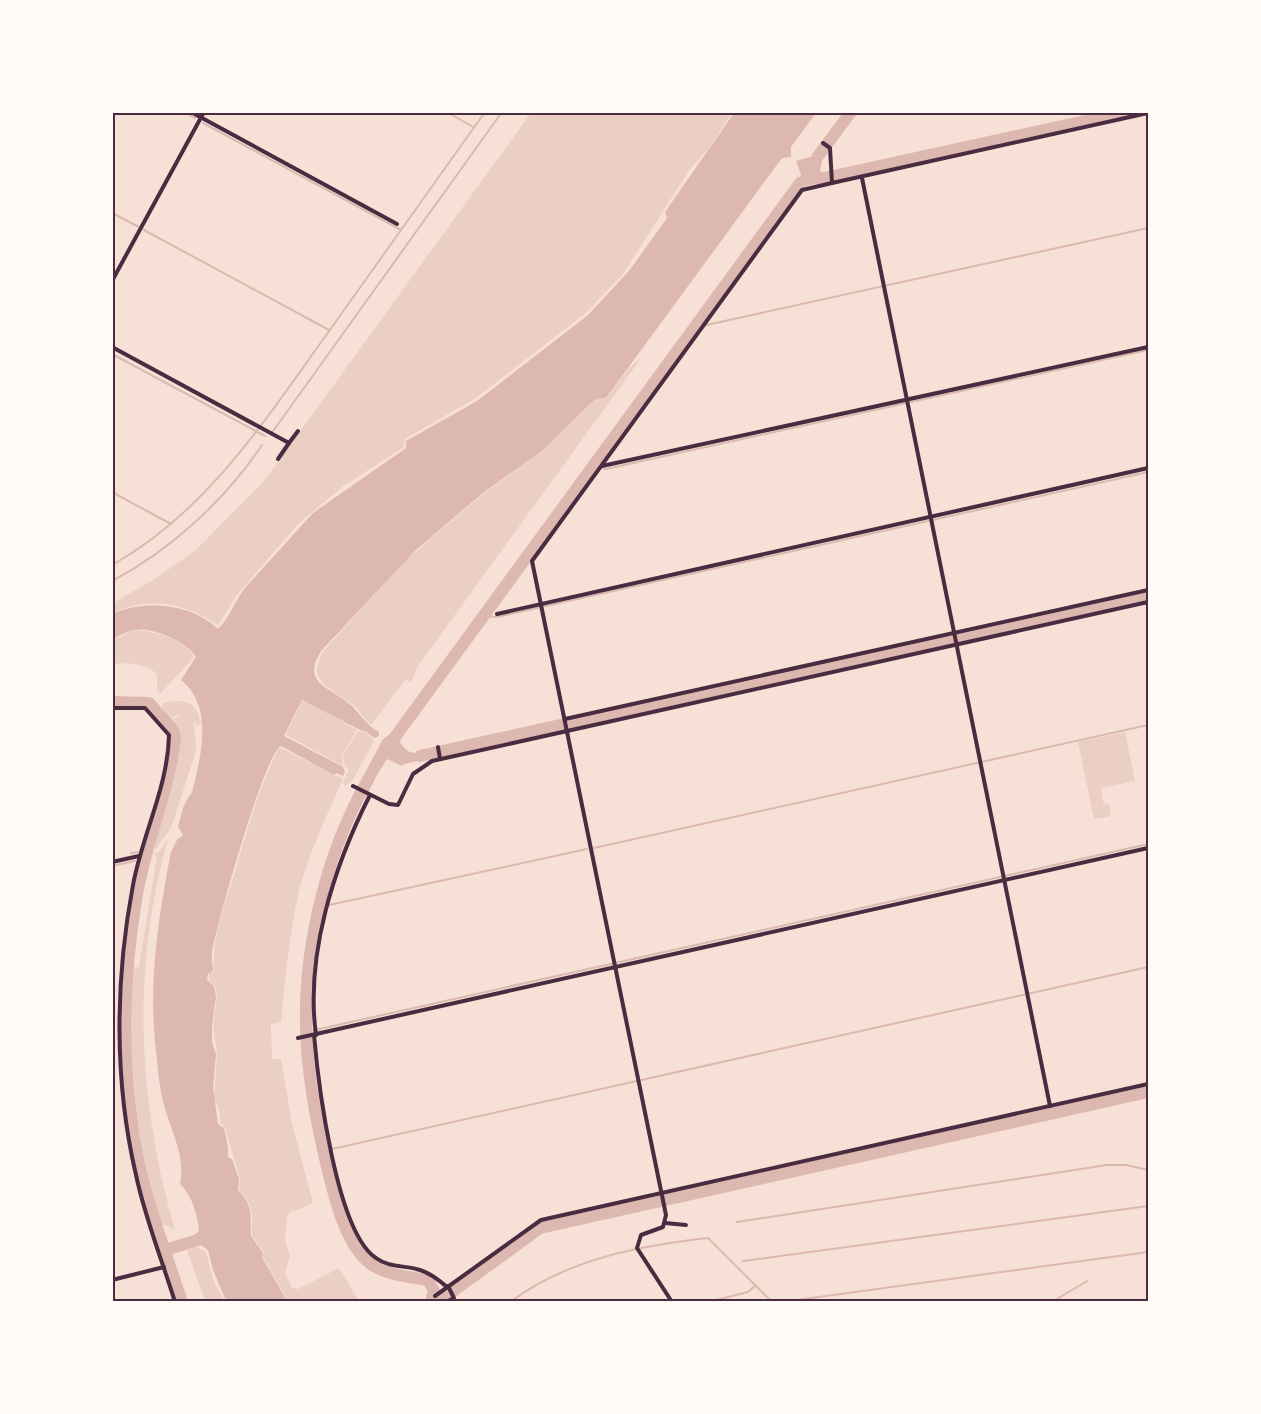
<svg xmlns="http://www.w3.org/2000/svg" width="1261" height="1414" viewBox="0 0 1261 1414" font-family="'Noto Sans',sans-serif">
<rect width="100%" height="100%" fill="#f7e1d7"/>
<g fill="#ebcfc5" fill-rule="evenodd">
<path d="M531 113H732L709 148 690 169 623 274 586 313 476 398 405 439 404 447 342 487 298 524 237 595 218 625C182 602 152 597 113 612V603L155 579 197 549 264 481Z"/>
<path d="M642 357 418 666 411 682 406 679 371 725C364 719 359 709 352 704 330 687 305 682 324 650L407 559 484 493 542 451 590 404 597 399 607 398 629 368Z"/>
<path d="M134 630C151 630 186 639 194 657L160 694 157 691V674C146 663 127 662 113 664V640Z"/>
<path d="M174 701C191 700 198 708 201 724L197 726 194 720 196 751 171 828 156 849 152 848 161 819 177 747 178 736 170 721 181 715 175 716 170 720 162 708 164 703Z"/>
<path d="M302 701 312 704 357 730 342 755 343 766 286 735Z"/>
<path d="M358 731 367 733 374 741 353 780 345 786 343 783 349 769 345 767 343 755Z"/>
<path d="M1125 732 1135 781 1101 788 1104 805 1109 804 1111 816 1094 819 1078 742Z"/>
<path d="M281 748 343 779C326 817 308 855 298 895 289 937 285 979 281 1022L271 1024 272 1059H281L292 1123 313 1203 293 1212 287 1205 292 1212 287 1215 285 1240 290 1256 285 1273 292 1288 298 1289 339 1268 359 1301H288L263 1257 264 1252 252 1236C252 1217 255 1206 239 1190L240 1179 225 1127 220 1123 219 1108 214 1099 217 1054 213 1025 217 997 215 986 209 980V974L214 971C211 938 225 904 235 872 247 830 259 788 278 749Z"/>
<path d="M168 839C131 969 138 1102 175 1230L165 1225 161 1226C134 1142 126 1058 130 970L140 967 132 966 138 909 151 852 158 853ZM153 853 157 856 139 966H133L139 908Z"/>
<path d="M197 1247 206 1252C210 1266 214 1292 227 1301H205L187 1250Z"/>
</g>
<g fill="#dcb8b0">
<path d="M734 113H816L791 147V157L782 158 606 398 596 399 590 404 542 451 484 492 416 550 322 650C299 685 332 687 352 706 361 715 368 727 379 732V736L374 738 367 732 360 730 302 700 284 736 343 767 345 771 343 776 336 773 334 775 281 746C265 752 216 927 212 953 211 959 213 965 213 971L208 974 207 980 214 986 216 997 212 1025V1042L216 1054 213 1087 218 1124 224 1128 228 1147V1157L232 1159 239 1179 238 1190C254 1205 250 1218 251 1236L263 1253 262 1257 287 1301H230L225 1298 213 1270 208 1250 199 1244 189 1246 185 1243 199 1231C198 1216 192 1195 180 1184 186 1157 171 1131 164 1105 159 1088 158 1068 156 1051 148 983 158 918 171 852L177 840 183 835 178 826C181 818 182 807 187 800 188 797 191 795 192 792 201 757 214 706 181 680L196 657C188 642 151 626 135 630 127 631 119 636 113 639V613C147 600 191 603 218 629 230 617 234 603 244 589L313 513 406 448V441L477 401 588 315 629 271 667 218 665 212Z"/>
<path d="M822 145 825 148 820 171 828 175 829 181 801 187 794 197 787 192 801 175 796 161 816 155Z"/>
<path d="M393 732 401 737 400 742C409 758 420 753 435 749L437 757 404 764 402 766 387 759 367 791 358 786 383 739Z"/>
</g>
<g fill="none" stroke-linecap="round" stroke-linejoin="round">
<g stroke="#dcb8b0" stroke-width="2">
<path d="M184 112 195 118"/>
<path d="M447 112 473 127"/>
<path d="M203 123 401 230"/>
<path d="M112 213 139 227"/>
<path d="M144 230 329 330"/>
<path d="M693 328 1148 228"/>
<path d="M112 354 265 436"/>
<path d="M271 434 502 112"/>
<path d="M593 466 606 469 1148 350"/>
<path d="M112 492 171 524"/>
<path d="M112 565C207 512 265 420 327 334 379 260 432 186 485 112"/>
<path d="M112 581C171 550 225 500 262 445"/>
<path d="M483 616 497 617 1148 472"/>
<path d="M594 848 1148 725"/>
<path d="M131 853 138 852"/>
<path d="M144 854 147 855"/>
<path d="M141 863 144 864"/>
<path d="M112 866 135 861"/>
<path d="M320 907 587 849"/>
<path d="M306 1032 1148 844"/>
<path d="M323 1151 1148 967"/>
<path d="M737 1222 1107 1165H1126L1148 1170"/>
<path d="M743 1261 1148 1206"/>
<path d="M510 1302C568 1259 638 1246 708 1238L772 1302"/>
<path d="M708 1302 748 1292 756 1285"/>
<path d="M782 1302 1148 1252"/>
<path d="M1052 1302 1087 1281"/>
</g>
<g stroke="#dcb8b0" stroke-width="12">
<path d="M818 156 851 112"/>
<path d="M820 179 1126 112"/>
<path d="M112 702 149 703 173 730 175 738C169 792 146 841 137 894 124 970 121 1049 132 1126 140 1186 163 1244 182 1302"/>
<path d="M387 748 800 183"/>
<path d="M420 756 1148 595"/>
<path d="M369 778C327 851 304 943 306 1027 307 1076 317 1127 329 1175 336 1203 347 1247 371 1264 386 1275 410 1277 428 1280L434 1291 431 1302"/>
<path d="M165 1250 201 1239"/>
<path d="M438 1302 540 1228 1148 1092"/>
</g>
<g stroke="#4a2c40" stroke-width="4">
<path d="M191 112 397 224"/>
<path d="M823 143 830 148 832 183 1148 113"/>
<path d="M862 178 1050 1106"/>
<path d="M112 281 204 112"/>
<path d="M112 347 289 443 298 431"/>
<path d="M278 459 289 443"/>
<path d="M602 466 1148 347"/>
<path d="M497 614 1148 468"/>
<path d="M112 708H145L169 735C168 787 142 835 133 885 115 980 114 1081 136 1175 145 1218 162 1260 175 1302"/>
<path d="M565 719 1148 590"/>
<path d="M438 747 440 759"/>
<path d="M353 786 389 804 398 805 413 774 432 761 1148 602"/>
<path d="M112 862 139 856"/>
<path d="M314 1035C318 1082 336 1232 376 1258 389 1268 405 1265 420 1270 430 1273 439 1280 447 1287"/>
<path d="M316 1035C305 955 334 866 370 795"/>
<path d="M298 1038 1148 848"/>
<path d="M665 1223 686 1225"/>
<path d="M112 1280 164 1267"/>
<path d="M435 1296 541 1220 1148 1084"/>
<path d="M446 1302 454 1298 448 1286"/>
<path d="M672 1302 637 1248 641 1235 663 1227 666 1215 532 561 802 190 832 183"/>
</g>
</g>
<rect width="1261" height="1414" fill="none" stroke="#fffaf5" stroke-width="228"/>
<rect x="114" y="114" width="1033" height="1186" fill="none" stroke="#4a2c40" stroke-width="2"/>
</svg>
